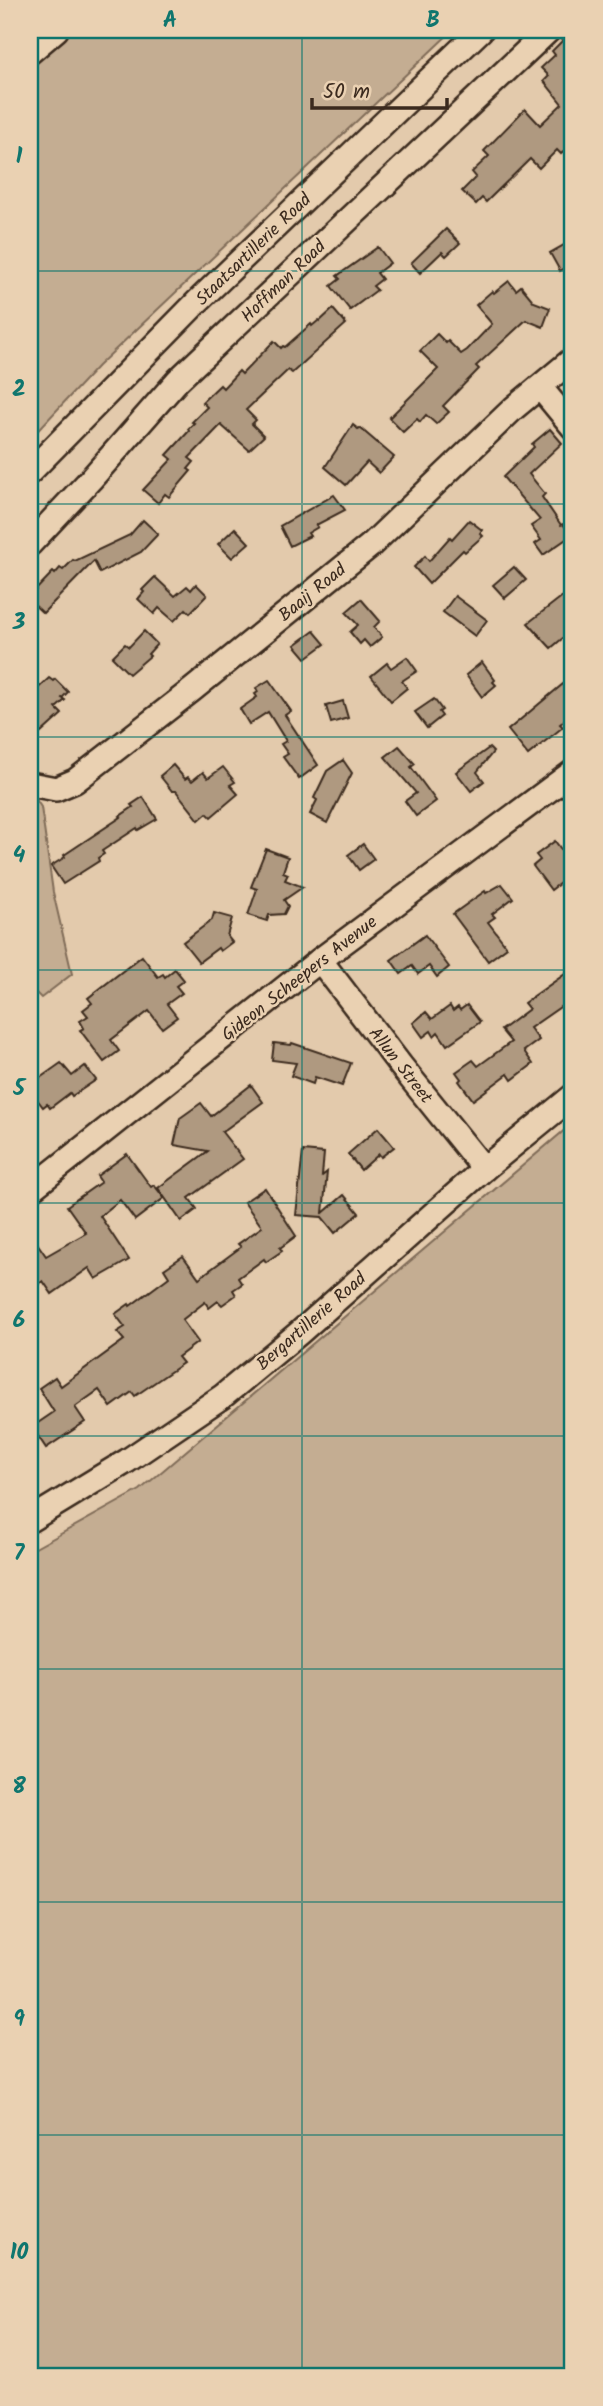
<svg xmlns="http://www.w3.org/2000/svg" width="603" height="2406" viewBox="0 0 603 2406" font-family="Kalam,sans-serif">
<rect width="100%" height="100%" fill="#e3caac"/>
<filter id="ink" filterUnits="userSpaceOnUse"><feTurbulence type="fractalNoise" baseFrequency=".0143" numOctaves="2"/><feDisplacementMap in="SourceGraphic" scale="14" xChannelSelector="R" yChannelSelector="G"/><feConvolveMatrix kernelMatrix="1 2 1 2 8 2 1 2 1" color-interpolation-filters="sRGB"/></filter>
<g filter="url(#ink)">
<g fill="#c4ad92" stroke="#806c58" stroke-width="2">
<path d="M73 30H453L98 366 30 439V65Z"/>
<path d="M37 801 41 807 53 892 72 974 41 998 30 987V803Z"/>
<path d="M573 1123V2376H30V1551L140 1490Z"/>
</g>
<g fill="#af9980" stroke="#3b2a1e" stroke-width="2">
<path d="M563 40 573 51V143L561 154 557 150 539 168 530 159 486 202 482 198 476 204 462 191 476 177 472 172 489 156 484 151 525 109 540 125 562 104 544 81 549 76 541 68 555 55 552 51Z"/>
<path d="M446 229 460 243 446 256 442 252 420 273 411 263Z"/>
<path d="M573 240V264L560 271 550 253Z"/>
<path d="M378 247 390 263 377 273 382 279 373 286 377 290 350 310 331 286 340 279 337 276Z"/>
<path d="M509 281 516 290 521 286 534 302 550 308 543 327 526 320 476 366 479 369 443 406 449 412 436 424 426 415 420 422 417 419 403 432 389 418 438 369 420 351 437 334 446 343 448 341 461 354 467 350 492 324 476 305 492 291 494 293Z"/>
<path d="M333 309 346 324 292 373 288 370 246 410 256 420 252 424 264 436 249 450 221 425 189 458 194 462 188 469 191 471 169 497 165 494 158 503 143 490 172 459 167 455 189 431 188 429 194 423 192 422 207 407 202 402 220 385 223 388 239 371 242 374 274 341 281 348 283 346 285 347 311 324 312 326 319 320 320 321Z"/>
<path d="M353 425 358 429 360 428 394 457 379 473 367 462 346 485 325 467Z"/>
<path d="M550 429 562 443 529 474 545 494 542 497 561 525 563 524 572 535 543 555 535 544 541 540 531 526 540 520 503 477 534 447 532 444Z"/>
<path d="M334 495 345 510 316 525 318 527 308 533 310 536 290 546 280 526Z"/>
<path d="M143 520 158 534 141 552 100 573 94 561 43 613 30 601V596L53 572 55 574 60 568 63 570 73 560 75 561 130 535Z"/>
<path d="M469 520 482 530 480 533 483 536 465 552 463 550 429 584 414 567 425 556 429 561 450 537 452 539Z"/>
<path d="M235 528 249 543 232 558 218 544Z"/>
<path d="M514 567 526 580 505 598 493 585Z"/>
<path d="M155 577 175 596 187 586 191 590 196 584 207 595 190 613 186 609 174 621 159 608 154 614 138 599 144 592 142 590Z"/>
<path d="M573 588V624L566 630 569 633 551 648 528 623Z"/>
<path d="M455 596 487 620 475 636 443 612Z"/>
<path d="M361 599 380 621 374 627 382 637 370 647 364 640 360 644 350 632 358 625 346 612Z"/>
<path d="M144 631 157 644 148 654 150 656 129 674 112 657 125 644 129 647Z"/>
<path d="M314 631 325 644 306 658 295 645Z"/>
<path d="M407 657 417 671 402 681 407 688 391 701 371 676 387 663 391 668Z"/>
<path d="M482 662 495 680 493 682 496 685 482 697 466 675Z"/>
<path d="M49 678 53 681 55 679 68 692 62 698 65 700 56 708 62 714 41 733 30 721V696Z"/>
<path d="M269 680 291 711 285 715 318 765 299 779 283 757 288 754 281 744 286 741 268 712 249 724 240 709 257 697 255 694 258 692 256 688Z"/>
<path d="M573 681V714L560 724 563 727 528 755 508 730 563 684 565 687Z"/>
<path d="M434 699 442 710 439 712 442 716 427 728 415 712Z"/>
<path d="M343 701 348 718 331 723 326 706Z"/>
<path d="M399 746 415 764 411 767 436 801 416 816 405 801 416 793 385 757Z"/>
<path d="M489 748 493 752 477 772 484 781 471 791 456 772Z"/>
<path d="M343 760 352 773 327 823 310 814 317 800 314 798 327 771Z"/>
<path d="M173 765 185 779 188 777 192 781 203 772 208 778 223 767 235 782 230 785 238 794 211 817 207 813 199 820 176 791H172L160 776Z"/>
<path d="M143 797 157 819 138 830 137 828 102 851 104 854 98 858 99 861 63 884 51 866 65 857 64 855 121 817 120 816 133 807 131 805Z"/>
<path d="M555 841 568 859 565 861 573 873 551 890 533 866 540 860 536 855Z"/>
<path d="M363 844 374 859 359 870 348 855Z"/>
<path d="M266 849 288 857 283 872 288 874 285 880 303 887 284 900 288 906 284 914 269 915 267 921 248 915 257 889 251 887Z"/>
<path d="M502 884 513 898 492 914 495 917 488 922 507 947 488 961 453 914 485 891 486 893Z"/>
<path d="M214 913 232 918 227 936 232 942 220 951 218 948 199 962 183 942 212 920Z"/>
<path d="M425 935 449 967 437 977 429 966 418 974 412 966 401 974 391 960Z"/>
<path d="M142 956 158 977 163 974 165 977 175 969 184 980 176 986 182 993 167 1004 177 1017 162 1028 149 1011 111 1040 119 1051 104 1062 80 1030 84 1028 80 1021 88 1016 83 1010 92 1003 88 998Z"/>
<path d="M568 972 573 979V998L530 1028 539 1040 524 1051 533 1064 512 1080 508 1074 473 1100 459 1081 461 1079 456 1072 473 1060 478 1066 511 1042 501 1030 529 1009 524 1003Z"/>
<path d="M467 1005 480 1022 447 1045 438 1032 434 1036 431 1031 423 1037 413 1023 426 1012 432 1019 450 1006 453 1011 458 1007 460 1010Z"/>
<path d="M274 1043 291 1045 292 1043 351 1063 342 1086 315 1077 313 1084 291 1076 296 1063 272 1060Z"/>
<path d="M61 1063 72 1076 85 1066 96 1080 72 1096 70 1093 50 1108 47 1104 43 1107 36 1098 30 1105V1085Z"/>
<path d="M251 1085 263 1102 222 1132 243 1159 189 1198 197 1209 181 1221 158 1188 208 1151 174 1145 180 1118 201 1103 211 1116Z"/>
<path d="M378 1128 394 1147 381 1157 379 1154 361 1170 348 1154Z"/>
<path d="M303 1151 324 1153 322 1176 327 1172 323 1213 344 1195 359 1213 335 1233 322 1217 296 1215Z"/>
<path d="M127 1154 151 1187 154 1185 164 1198 135 1220 120 1200 100 1216 129 1260 96 1279 89 1268 52 1294 43 1281 30 1290V1233L46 1256 86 1233 67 1206 101 1182 97 1176Z"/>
<path d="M265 1188 296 1236 280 1248 282 1251 266 1262 264 1259 238 1278 242 1284 233 1290 236 1295 222 1305 218 1301 209 1308 205 1302 182 1320 198 1342 178 1357 183 1363 135 1396 132 1392 111 1407 99 1390 75 1407 85 1422 46 1448 32 1427 54 1412 39 1388 55 1377 61 1386 124 1340 117 1332 125 1327 115 1314 129 1304 130 1306 169 1277 164 1269 183 1256 199 1278 241 1247 238 1244 262 1227 244 1202Z"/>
</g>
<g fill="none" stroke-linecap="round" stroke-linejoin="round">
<defs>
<g id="minor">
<path d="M30 52 56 30"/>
<path d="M540 387 573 427"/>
<path d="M30 472 198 301 481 30"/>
<path d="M30 544 91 479 178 380 549 30"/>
<path d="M30 784 56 789 75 781 192 690 371 545 514 408 573 359"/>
<path d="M320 960 401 1066 484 1169"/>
<path d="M30 1190 320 960 573 772"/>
<path d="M30 1520 127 1461 223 1396 299 1333 484 1169 573 1096"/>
</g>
</defs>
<use href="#minor" stroke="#3b2a1e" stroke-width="28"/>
<use href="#minor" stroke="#ead1b2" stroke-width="23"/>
</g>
</g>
<path fill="none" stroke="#0f766e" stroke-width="2" stroke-opacity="0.55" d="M302 30V2376M30 271H573M30 504H573M30 737H573M30 970H573M30 1203H573M30 1436H573M30 1669H573M30 1902H573M30 2135H573"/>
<g text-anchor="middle" stroke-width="5" stroke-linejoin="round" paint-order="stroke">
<g font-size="18" fill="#3b2a1e" stroke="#ead1b2">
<text transform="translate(253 249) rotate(-44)" y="6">Staatsartillerie Road</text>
<text transform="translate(283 281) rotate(-44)" y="6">Hoffman Road</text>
<text transform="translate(312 592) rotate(-39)" y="6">Baaij Road</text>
<text transform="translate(299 978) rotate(-38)" y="6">Gideon Scheepers Avenue</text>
<text transform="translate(401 1065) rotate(52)" y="6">Allun Street</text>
<text transform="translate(311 1321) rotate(-41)" y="6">Bergartillerie Road</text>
</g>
</g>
<rect width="603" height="2406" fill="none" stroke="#ead1b2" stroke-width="77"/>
<path d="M312 98v10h135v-10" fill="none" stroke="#3b2a1e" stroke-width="3.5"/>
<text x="323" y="98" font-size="21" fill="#3b2a1e" stroke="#ead1b2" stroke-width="5" paint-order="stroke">50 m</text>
<rect x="38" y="38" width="526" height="2330" fill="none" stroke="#0f766e" stroke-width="2.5"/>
<g font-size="23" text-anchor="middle" font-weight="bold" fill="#0f766e">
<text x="170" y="27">A</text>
<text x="433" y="27">B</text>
<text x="19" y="163">1</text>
<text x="19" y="396">2</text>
<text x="19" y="629">3</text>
<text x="19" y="862">4</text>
<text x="19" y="1095">5</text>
<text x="19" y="1327">6</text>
<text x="19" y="1560">7</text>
<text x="19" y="1793">8</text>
<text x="19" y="2026">9</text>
<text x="19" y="2259">10</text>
</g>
</svg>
